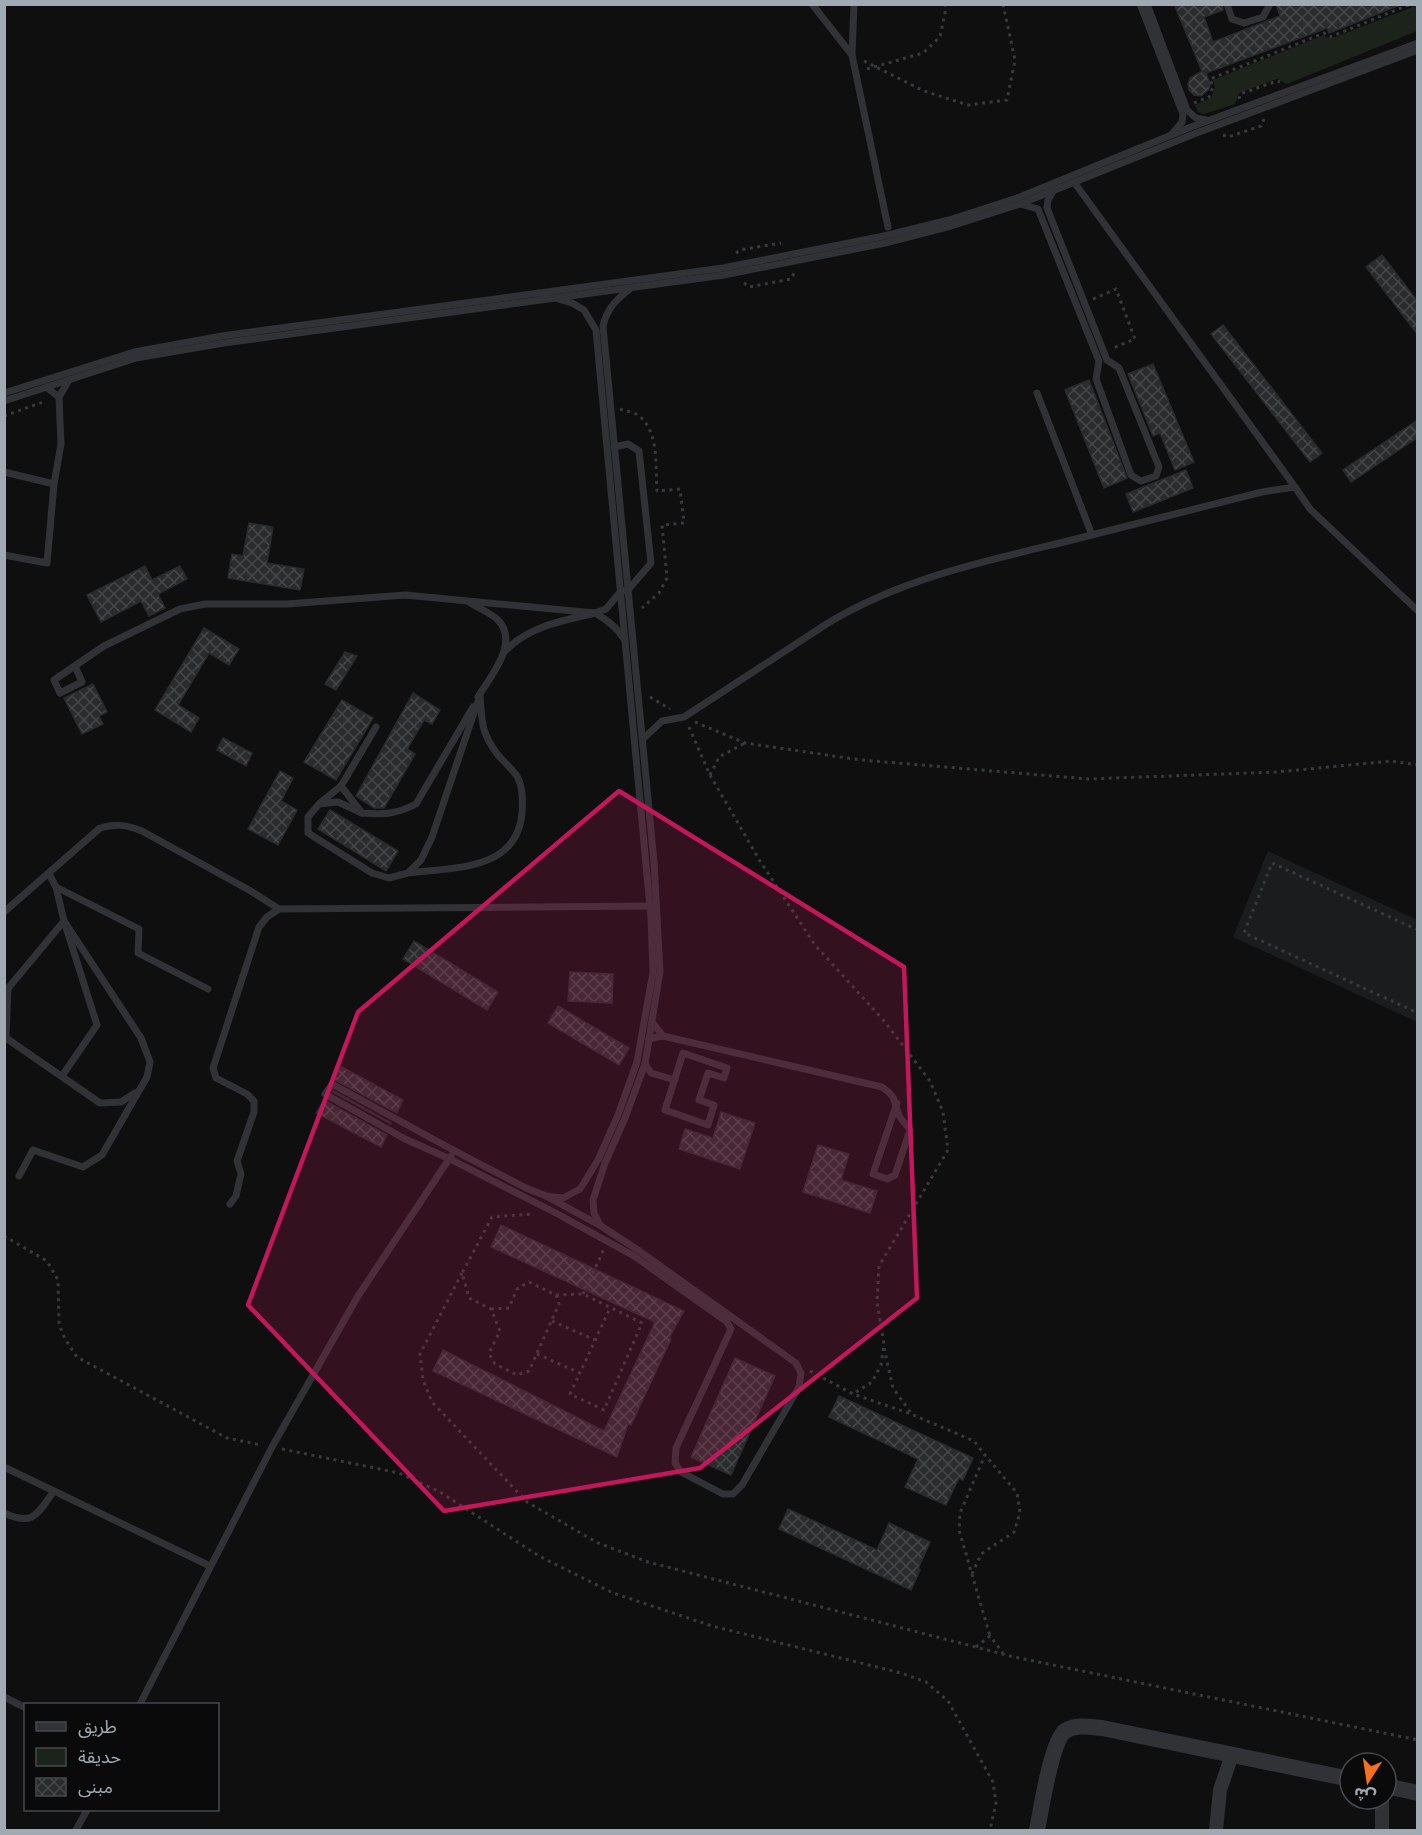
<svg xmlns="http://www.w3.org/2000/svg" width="1422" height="1835" viewBox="0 0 1422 1835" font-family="'PT Sans','Noto Sans Arabic',sans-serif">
<defs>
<pattern id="building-cross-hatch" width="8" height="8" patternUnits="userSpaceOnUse" patternTransform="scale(1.5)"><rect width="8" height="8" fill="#2a2b2d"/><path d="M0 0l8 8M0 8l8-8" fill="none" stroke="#464749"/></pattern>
</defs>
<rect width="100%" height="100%" fill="#0f0f10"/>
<path fill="#1b1c1d" d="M1268 851 1417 920V1022L1233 937Z"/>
<path fill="#1c231b" d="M1418 5 1417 31 1287 84 1277 79 1239 93 1235 104 1204 114 1198 112 1195 105 1211 98 1215 87 1213 80 1324 35 1330 39Z"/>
<g fill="url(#building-cross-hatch)" stroke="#292a2c" stroke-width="1.5">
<path d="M1174 4H1222L1223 10 1204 17 1213 42 1280 16 1276 4 1400 5 1329 33 1327 28 1206 73 1210 83 1209 89 1201 96 1194 95 1189 90 1188 84 1190 78 1202 71Z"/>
<path d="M1382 255 1418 302V335L1366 267Z"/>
<path d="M1223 325 1322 453 1310 462 1211 334Z"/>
<path d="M1153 364 1194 462 1175 470 1160 433 1153 436 1128 374Z"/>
<path d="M1089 380 1127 478 1104 488 1065 390Z"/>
<path d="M1418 420V437L1351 482 1343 470Z"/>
<path d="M1186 470 1193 488 1133 512 1126 494Z"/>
<path d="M249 523 273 527 267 563 304 569 300 590 228 578 232 554 243 556Z"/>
<path d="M145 566 152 580 180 566 187 579 158 594 165 608 149 616 141 601 101 622 87 595Z"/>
<path d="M204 628 239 649 229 665 209 653 178 705 199 718 191 732 155 710Z"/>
<path d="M345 652 357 656 336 690 325 684Z"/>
<path d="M93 684 107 712 99 716 103 724 82 734 64 698Z"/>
<path d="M413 693 440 710 432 724 424 720 407 749 415 754 384 808H374L356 796Z"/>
<path d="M342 700 373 718 336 780 304 762Z"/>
<path d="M223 738 252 753 246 766 217 750Z"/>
<path d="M280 771 293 778 281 801 297 810 278 845 248 829Z"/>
<path d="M330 810 398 851 386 871 318 829Z"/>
<path d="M414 941 498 992 487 1010 403 959Z"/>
<path d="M570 972 613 974 612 1003 568 1001Z"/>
<path d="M558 1006 629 1048 619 1065 548 1023Z"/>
<path d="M340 1066 403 1100 397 1113 333 1079Z"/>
<path d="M334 1091 391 1123V1124L333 1092Z"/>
<path d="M324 1100 387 1135 381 1147 316 1113Z"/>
<path d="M721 1112 755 1123 740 1169 679 1149 685 1129 713 1138Z"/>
<path d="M818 1145 849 1154 841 1180 877 1191 870 1213 803 1192Z"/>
<path d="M501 1225 684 1311 669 1338 671 1339 631 1425 628 1424 617 1457 433 1371 443 1350 604 1431 655 1322 491 1247Z"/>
<path d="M735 1358 775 1376 731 1475 691 1457Z"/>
<path d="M839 1396 973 1458 963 1480 959 1478 946 1505 905 1487 918 1459 829 1417Z"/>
<path d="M788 1509 877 1550 889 1523 930 1542 918 1569 920 1570 911 1590 779 1529Z"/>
</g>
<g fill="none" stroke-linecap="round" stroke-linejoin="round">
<g stroke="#363a3c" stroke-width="3" stroke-dasharray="3 4.5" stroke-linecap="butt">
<path d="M864 61 924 91 968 105 1007 100 1015 60 1003 4"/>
<path d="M867 69 923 53 940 37 946 8 945 4"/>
<path d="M1239 99 1240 94 1277 81 1280 82"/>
<path d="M1194 103 1209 97 1213 87 1210 79 1324 33 1330 37 1411 4"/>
<path d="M1223 135 1228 137 1261 126 1264 119"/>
<path d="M736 253 740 250 781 243"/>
<path d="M744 283 749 287 791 279 794 273"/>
<path d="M1093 299 1116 289 1135 339 1113 348"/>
<path d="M620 409C626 411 633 412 638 415 660 431 655 467 657 491L680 489 684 523 662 525 667 578 659 593 642 608"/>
<path d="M4 416 43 402"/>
<path d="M650 697 670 709"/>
<path d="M695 722 745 743 861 760 1088 779 1277 772 1391 761 1418 765"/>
<path d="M689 727 710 775 760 861 815 945 885 1022 930 1081 943 1112 948 1150 879 1266 877 1302 884 1344 881 1365 872 1382 853 1394"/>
<path d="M710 775 719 757 745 743"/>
<path d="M1418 930 1272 863 1244 933 1418 1013"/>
<path d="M4 1236 47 1261 58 1280 59 1324 65 1339 77 1357 227 1438 261 1445"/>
<path d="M462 1273 420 1354 423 1380 432 1402 527 1502 598 1543 648 1562 1014 1657 1418 1740"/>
<path d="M583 1294 604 1249"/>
<path d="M556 1295 583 1294 642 1323 604 1410 570 1394 580 1373"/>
<path d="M491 1309 509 1308 517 1289 529 1282 556 1295 559 1304 529 1371 517 1375 495 1364 489 1353 500 1331 491 1309 469 1298 462 1273 492 1217 533 1214"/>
<path d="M552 1321 595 1340"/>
<path d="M884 1348 893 1388 911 1413"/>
<path d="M537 1354 580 1373 610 1308"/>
<path d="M810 1371 853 1394 911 1414 974 1441 985 1455"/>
<path d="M282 1449 399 1473 440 1492 539 1556 613 1593 712 1626 901 1673 926 1682 948 1701 993 1782 996 1803 990 1830"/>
<path d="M972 1574 981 1554 1014 1532 1020 1513 1017 1493 985 1455 960 1513 959 1530 990 1636"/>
<path d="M976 1647 990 1636 1003 1653"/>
</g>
<g stroke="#303235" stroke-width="7">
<path d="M812 4 852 55"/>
<path d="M854 4 852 55 888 227"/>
<path d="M1140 4 1183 114 1182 122 1172 134"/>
<path d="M1147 4 1187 110 1196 118 1206 120"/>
<path d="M1227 4 1232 19 1244 23 1263 17 1270 4"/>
<path d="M1074 182 1295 487"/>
<path d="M1020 204 1038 209 1099 361 1096 379 1131 475 1141 481 1156 476 1159 467 1119 368 1107 360 1047 208 1048 200 1054 190"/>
<path d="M538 293 572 303 584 310 596 330 651 918 653 972 637 1062 618 1115 598 1160 580 1189 563 1198 546 1196 526 1188 455 1151 332 1084 325 1094 405 1139 450 1159 554 1212 634 1256 727 1322 731 1329 676 1448 675 1463 681 1472 723 1494H733L742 1485 799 1387 801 1373 796 1363 638 1250 601 1226 546 1196"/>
<path d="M46 387 59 397 69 380"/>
<path d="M4 393 134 352 222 336 723 268 884 236 949 220 1017 198 1191 127 1418 43"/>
<path d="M1037 393 1092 535"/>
<path d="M4 401 136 358 224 343 724 275 885 243 951 226 1020 204 1194 134 1418 50"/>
<path d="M614 447 628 444 639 451 651 563 628 590 621 591 606 609 595 613C607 620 617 627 624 639"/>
<path d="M4 472 54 484 47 563 4 555"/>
<path d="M54 484 61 444 59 397"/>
<path d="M469 602C478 608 491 613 498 620 520 643 490 677 478 697"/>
<path d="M75 666 82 682 60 693 54 680 104 646 180 609 205 604H287L405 595 595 613C562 621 529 626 505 651"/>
<path d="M643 739 662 721 684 717 828 623C899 580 980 562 1060 543 1127 526 1195 509 1262 492L1295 487 1310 509 1418 611"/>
<path d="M341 786 376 727"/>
<path d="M320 803 341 786 362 813C383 815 397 814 416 804L473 707"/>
<path d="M362 813 338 802 319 804 308 817V833L372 873 389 878 408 873 421 860 432 837 480 695C482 722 481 733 498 755 504 762 512 769 517 776 523 787 523 801 522 813 517 872 452 867 408 873"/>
<path d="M49 874 56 887 139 929 138 953 208 989"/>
<path d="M4 912 100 828C116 823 126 825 142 831L249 890 279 909"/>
<path d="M8 988 6 1038 100 1103 121 1102 135 1093"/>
<path d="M5 992 64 921 56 887"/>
<path d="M663 1036 882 1087C896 1097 893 1098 898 1113 900 1119 907 1125 910 1130L895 1175 887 1179 873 1174 897 1103"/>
<path d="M649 1039 663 1036 652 1022"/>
<path d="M683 1053 727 1068 724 1078 708 1073 699 1100 714 1105 708 1125 665 1110Z"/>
<path d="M645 1064 651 1073 675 1080"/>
<path d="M19 1176 33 1150 83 1167 102 1155 147 1077 150 1062 141 1038 64 921 97 1025 62 1076"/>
<path d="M230 1204 236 1196 241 1174 237 1161 254 1112V1101L247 1094 216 1078 213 1068 259 927 267 917 279 909 650 906"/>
<path d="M600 1225 594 1213 593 1200 605 1163 625 1118 645 1064 660 972 654 862 603 326C607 308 617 299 631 288"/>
<path d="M4 1467 210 1566"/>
<path d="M4 1513C34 1527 38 1513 54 1491"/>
<path d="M4 1697 26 1708"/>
<path d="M140 1704 272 1447 358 1296 451 1156"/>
<path d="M76 1830 87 1810"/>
</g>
<g stroke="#303235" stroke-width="14">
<path d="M1382 1799V1830"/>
<path d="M1216 1830 1220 1790 1232 1755"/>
</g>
<g stroke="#303235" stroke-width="16">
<path d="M1386 1786 1418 1793"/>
<path d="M1037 1830C1041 1811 1051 1742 1065 1731 1076 1724 1090 1727 1102 1728L1350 1779"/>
</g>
</g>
<path fill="#c2185b" fill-opacity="0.2" stroke="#c2185b" stroke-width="4.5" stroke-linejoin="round" d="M619 791 904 967 917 1298 700 1468 444 1511 248 1305 358 1012Z"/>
<rect width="1422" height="1835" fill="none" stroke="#a0aab2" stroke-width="12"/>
<rect x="24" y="1703" width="195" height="108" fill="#0a0a0b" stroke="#464a4e" stroke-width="1.5"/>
<rect x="36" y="1722" width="30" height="9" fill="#303235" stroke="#464a4e" stroke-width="1.5"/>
<text x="78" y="1733" font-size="18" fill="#a0aab2">طريق</text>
<rect x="36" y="1748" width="30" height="18" fill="#1c231b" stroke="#464a4e" stroke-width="1.5"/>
<text x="78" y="1763" font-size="18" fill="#a0aab2">حديقة</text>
<rect x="36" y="1778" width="30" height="18" fill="url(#building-cross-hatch)" stroke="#464a4e" stroke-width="1.5"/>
<text x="78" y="1793" font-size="18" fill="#a0aab2">مبنى</text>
<g transform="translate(1368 1781) rotate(192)"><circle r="28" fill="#0a0a0b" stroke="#464a4e" stroke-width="1.5"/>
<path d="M0-4.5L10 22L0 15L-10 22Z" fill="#f57122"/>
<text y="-9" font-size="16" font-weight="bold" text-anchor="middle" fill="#a0aab2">ش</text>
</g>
</svg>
